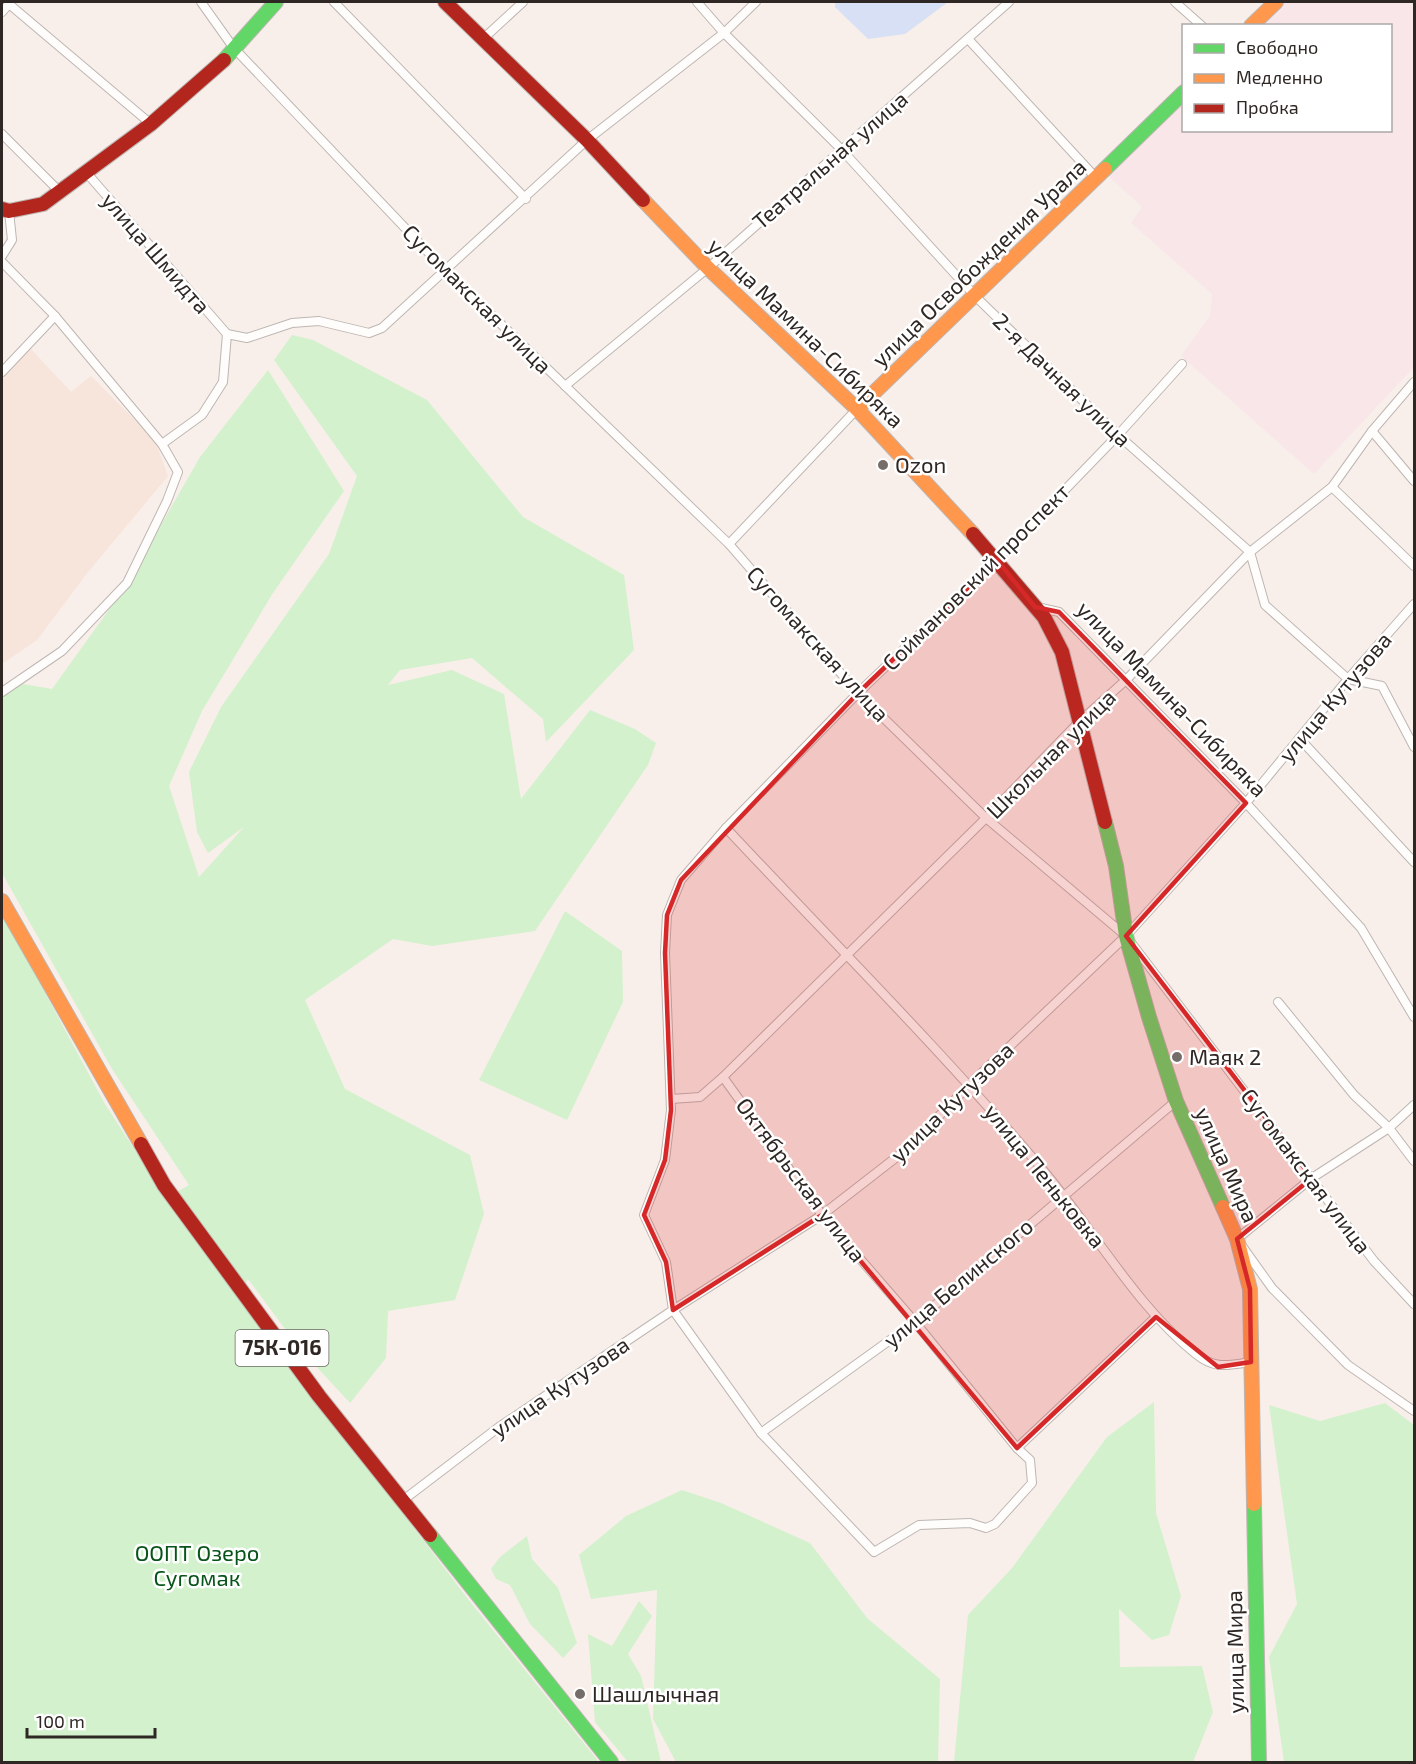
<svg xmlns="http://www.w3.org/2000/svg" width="1416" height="1764" viewBox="0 0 1416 1764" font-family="'Exo 2',sans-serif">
<rect width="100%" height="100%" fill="#f9efea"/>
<path fill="#f7e4da" d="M29 347 71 392 91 376 155 440 168 476 88 572 37 640 2 664V375Z"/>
<path fill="#f8e6e9" d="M1286 2H1414V367L1314 474 1181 356 1210 316 1212 294 1131 223 1142 207 1106 174 1183 99 1184 130H1390V26L1261 25Z"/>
<g fill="#d3f1cd">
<path d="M292 335 313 340 427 400 523 517 624 575 634 650 546 742 543 719 472 658 400 670 388 685 452 670 504 694 521 799 590 710 635 729 656 743 648 765 535 931 432 946 393 939 305 1000 345 1089 470 1155 484 1214 455 1300 388 1311 386 1358 350 1403 300 1349 248 1279 237 1296 468 1599 599 1762H2V913L105 1104 162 1192 166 1198 189 1185 112 1069 2 873V697L17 683 52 689 126 586 200 457 268 370 344 491 273 593 202 711 169 786 199 877 244 827 208 853 197 832 189 772 221 707 329 554 357 476 274 360Z"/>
<path d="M565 911 622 951 623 1002 567 1120 479 1080Z"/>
<path d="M1154 1402 1156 1513 1181 1596 1169 1635 1152 1640 1119 1609 1120 1667 1202 1666 1213 1712 1193 1762H954L968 1615 1012 1568 1107 1437Z"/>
<path d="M1385 1403 1414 1425V1762H1284L1269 1657 1297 1604 1269 1405 1320 1421Z"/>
<path d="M682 1490 721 1503 810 1543 867 1618 940 1679 938 1762H676L653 1719 657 1590 591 1599 579 1555 626 1516Z"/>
<path d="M527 1536 532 1559 558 1588 577 1643 563 1658 530 1624 510 1585 496 1579 491 1569 500 1557Z"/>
<path d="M639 1601 652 1616 628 1654 641 1676 661 1762H628L595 1722 588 1634 612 1646Z"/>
</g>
<path fill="#d7e0f4" d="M835 2H948L905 34 868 39 835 7Z"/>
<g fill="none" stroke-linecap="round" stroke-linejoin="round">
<defs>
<g id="street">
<path d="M201 2 233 47 446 271 729 544 858 693 986 818 1126 936 1374 1261 1414 1304"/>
<path d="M334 2 526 199"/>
<path d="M697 2 724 33 841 149 976 297 1118 435 1250 552 1265 605 1348 679 1382 686 1414 747"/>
<path d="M1175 2 1202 26"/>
<path d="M2 12 9 4 151 124"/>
<path d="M484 38 523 2"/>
<path d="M969 40 1097 179"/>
<path d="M2 134 59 191"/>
<path d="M85 171 227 334"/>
<path d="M2 256 12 240 9 211"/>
<path d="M2 262 55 316 162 444"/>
<path d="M2 372 55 316"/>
<path d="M565 386 708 268 1009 2"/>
<path d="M1372 431 1414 481"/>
<path d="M1332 487 1414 566"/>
<path d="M729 544 857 409"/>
<path d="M1037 607 1059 612 1246 803 1361 928 1414 1017"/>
<path d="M2 692 62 651 127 583 167 501 178 472 162 444 202 415 223 382 227 334 247 338 292 323 319 321 369 333 382 328 587 140 724 33 756 2"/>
<path d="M1300 739 1414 862"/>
<path d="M726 828C830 939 938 1047 1037 1163 1089 1222 1135 1306 1196 1354 1216 1370 1228 1365 1251 1362"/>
<path d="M1278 1002 1354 1095 1389 1128 1414 1161"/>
<path d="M723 1077 822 1215 915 1322 1017 1448"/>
<path d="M671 1099 700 1097 723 1077 986 818 1078 723 1126 680 1250 552 1332 487 1372 431 1414 382"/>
<path d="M1414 1105 1389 1128 1312 1178 1237 1239 1272 1288 1348 1365 1414 1411"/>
<path d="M1156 1317 1017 1448 1030 1460 1032 1483 995 1524 986 1528 970 1523 919 1525 874 1552 761 1433 673 1310 666 1262 644 1215 665 1160 671 1110 665 953 667 915 681 880 726 828 858 693 997 560 1118 435 1182 364"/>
<path d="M761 1433 915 1322 1176 1101"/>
<path d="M402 1501 499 1427 673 1310 822 1215 907 1149 970 1084 1126 936 1246 803 1348 679 1414 604"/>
</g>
<g id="fast">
<path d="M224 60 276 2"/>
<path d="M1105 169 1184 92"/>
<path d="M1105 822 1116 866 1126 936 1149 1017 1176 1101 1223 1207"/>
<path d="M1254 1504 1259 1762"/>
<path d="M430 1535 611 1762"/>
</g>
<g id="slow">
<path d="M1251 26 1276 2"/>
<path d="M643 200 708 268 857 409 973 534"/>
<path d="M857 409 1105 169"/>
<path d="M2 901 141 1144"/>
<path d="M1223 1207 1237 1239 1250 1289 1254 1504"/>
</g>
<g id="jam">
<path d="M445 2 587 140 643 200"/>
<path d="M2 209 9 211 43 204 151 124 224 60"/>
<path d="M973 534 1044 617 1062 652 1105 822"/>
<path d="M141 1144 164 1185 319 1396 430 1535"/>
</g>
</defs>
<use href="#street" stroke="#bdb6b2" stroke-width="10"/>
<use href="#fast" stroke="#bdb6b2" stroke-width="16"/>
<use href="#slow" stroke="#bdb6b2" stroke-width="16"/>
<use href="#jam" stroke="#bdb6b2" stroke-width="16"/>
<use href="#street" stroke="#fefdfc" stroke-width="8"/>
<use href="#fast" stroke="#63d668" stroke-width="14"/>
<use href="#slow" stroke="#ff974d" stroke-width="14"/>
<use href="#jam" stroke="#b3261e" stroke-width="14"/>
</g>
<path fill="#d62828" fill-opacity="0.2" stroke="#d62828" stroke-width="4.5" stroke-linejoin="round" d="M997 560 1035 607 1059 612 1246 803 1126 936 1312 1178 1237 1239 1250 1289 1251 1362 1218 1367 1156 1317 1017 1448 822 1215 673 1310 666 1262 644 1215 665 1160 671 1110 665 953 667 915 681 880 858 693Z"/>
<g fill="#756d69" stroke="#fff" stroke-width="2">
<circle cx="883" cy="465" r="6"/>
<circle cx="1177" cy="1057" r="6"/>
<circle cx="580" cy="1694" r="6"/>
</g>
<g text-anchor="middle" stroke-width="5" stroke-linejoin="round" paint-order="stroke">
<rect fill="#fff" stroke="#6d6866" stroke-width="1.5" x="235.5" y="1330" width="93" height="36" rx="4.5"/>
<g font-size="21" font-weight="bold" fill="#2e2724">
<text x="282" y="1355">75К-016</text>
</g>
<g font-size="22" fill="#2e2724" stroke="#fff">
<text transform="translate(830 160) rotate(-41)" y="8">Театральная улица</text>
<text transform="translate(156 253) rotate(49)" y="8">улица Шмидта</text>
<text transform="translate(979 263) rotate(-44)" y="8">улица Освобождения Урала</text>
<text transform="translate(477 299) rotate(45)" y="8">Сугомакская улица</text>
<text transform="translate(806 333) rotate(44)" y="8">улица Мамина-Сибиряка</text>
<text transform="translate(1062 380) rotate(44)" y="8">2-я Дачная улица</text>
<text transform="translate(976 577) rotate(-45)" y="8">Соймановский проспект</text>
<text transform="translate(818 644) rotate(48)" y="8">Сугомакская улица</text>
<text transform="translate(1335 697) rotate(-50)" y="8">улица Кутузова</text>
<text transform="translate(1172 699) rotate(46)" y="8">улица Мамина-Сибиряка</text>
<text transform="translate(1051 754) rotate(-45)" y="8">Школьная улица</text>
<text transform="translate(952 1102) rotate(-44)" y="8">улица Кутузова</text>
<text transform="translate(1227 1165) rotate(66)" y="8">улица Мира</text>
<text transform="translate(1306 1171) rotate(53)" y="8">Сугомакская улица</text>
<text transform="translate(1045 1176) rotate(51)" y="8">улица Пеньковка</text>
<text transform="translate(801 1180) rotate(53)" y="8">Октябрьская улица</text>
<text transform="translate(958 1283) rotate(-40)" y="8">улица Белинского</text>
<text transform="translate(560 1387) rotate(-34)" y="8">улица Кутузова</text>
<text transform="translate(1235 1652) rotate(-91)" y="8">улица Мира</text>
</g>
<g font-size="22" fill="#2e2724" stroke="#fff" text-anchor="start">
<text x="895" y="473">Ozon</text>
<text x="1189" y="1065">Маяк 2</text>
<text x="592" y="1702">Шашлычная</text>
</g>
<g font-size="22" fill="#075418" stroke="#fff">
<text x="197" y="1561">ООПТ Озеро<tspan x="197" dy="25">Сугомак</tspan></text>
</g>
</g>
<rect width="1416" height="1764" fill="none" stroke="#2e2724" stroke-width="6"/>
<rect x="1182" y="24" width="210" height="108" fill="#ffffff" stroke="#aba9a7" stroke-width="1.5"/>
<rect x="1194" y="44" width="30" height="9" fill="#63d668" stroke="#aba9a7" stroke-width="1.5"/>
<text x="1236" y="54" font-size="18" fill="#2e2724">Свободно</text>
<rect x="1194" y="74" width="30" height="9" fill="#ff974d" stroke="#aba9a7" stroke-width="1.5"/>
<text x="1236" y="84" font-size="18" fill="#2e2724">Медленно</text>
<rect x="1194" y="104" width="30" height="9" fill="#b3261e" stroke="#aba9a7" stroke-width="1.5"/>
<text x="1236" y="114" font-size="18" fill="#2e2724">Пробка</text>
<path d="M27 1728v9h128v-9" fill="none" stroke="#2e2724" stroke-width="3"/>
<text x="36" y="1728" font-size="18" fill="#2e2724" stroke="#ffffff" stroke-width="4.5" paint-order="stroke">100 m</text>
</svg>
